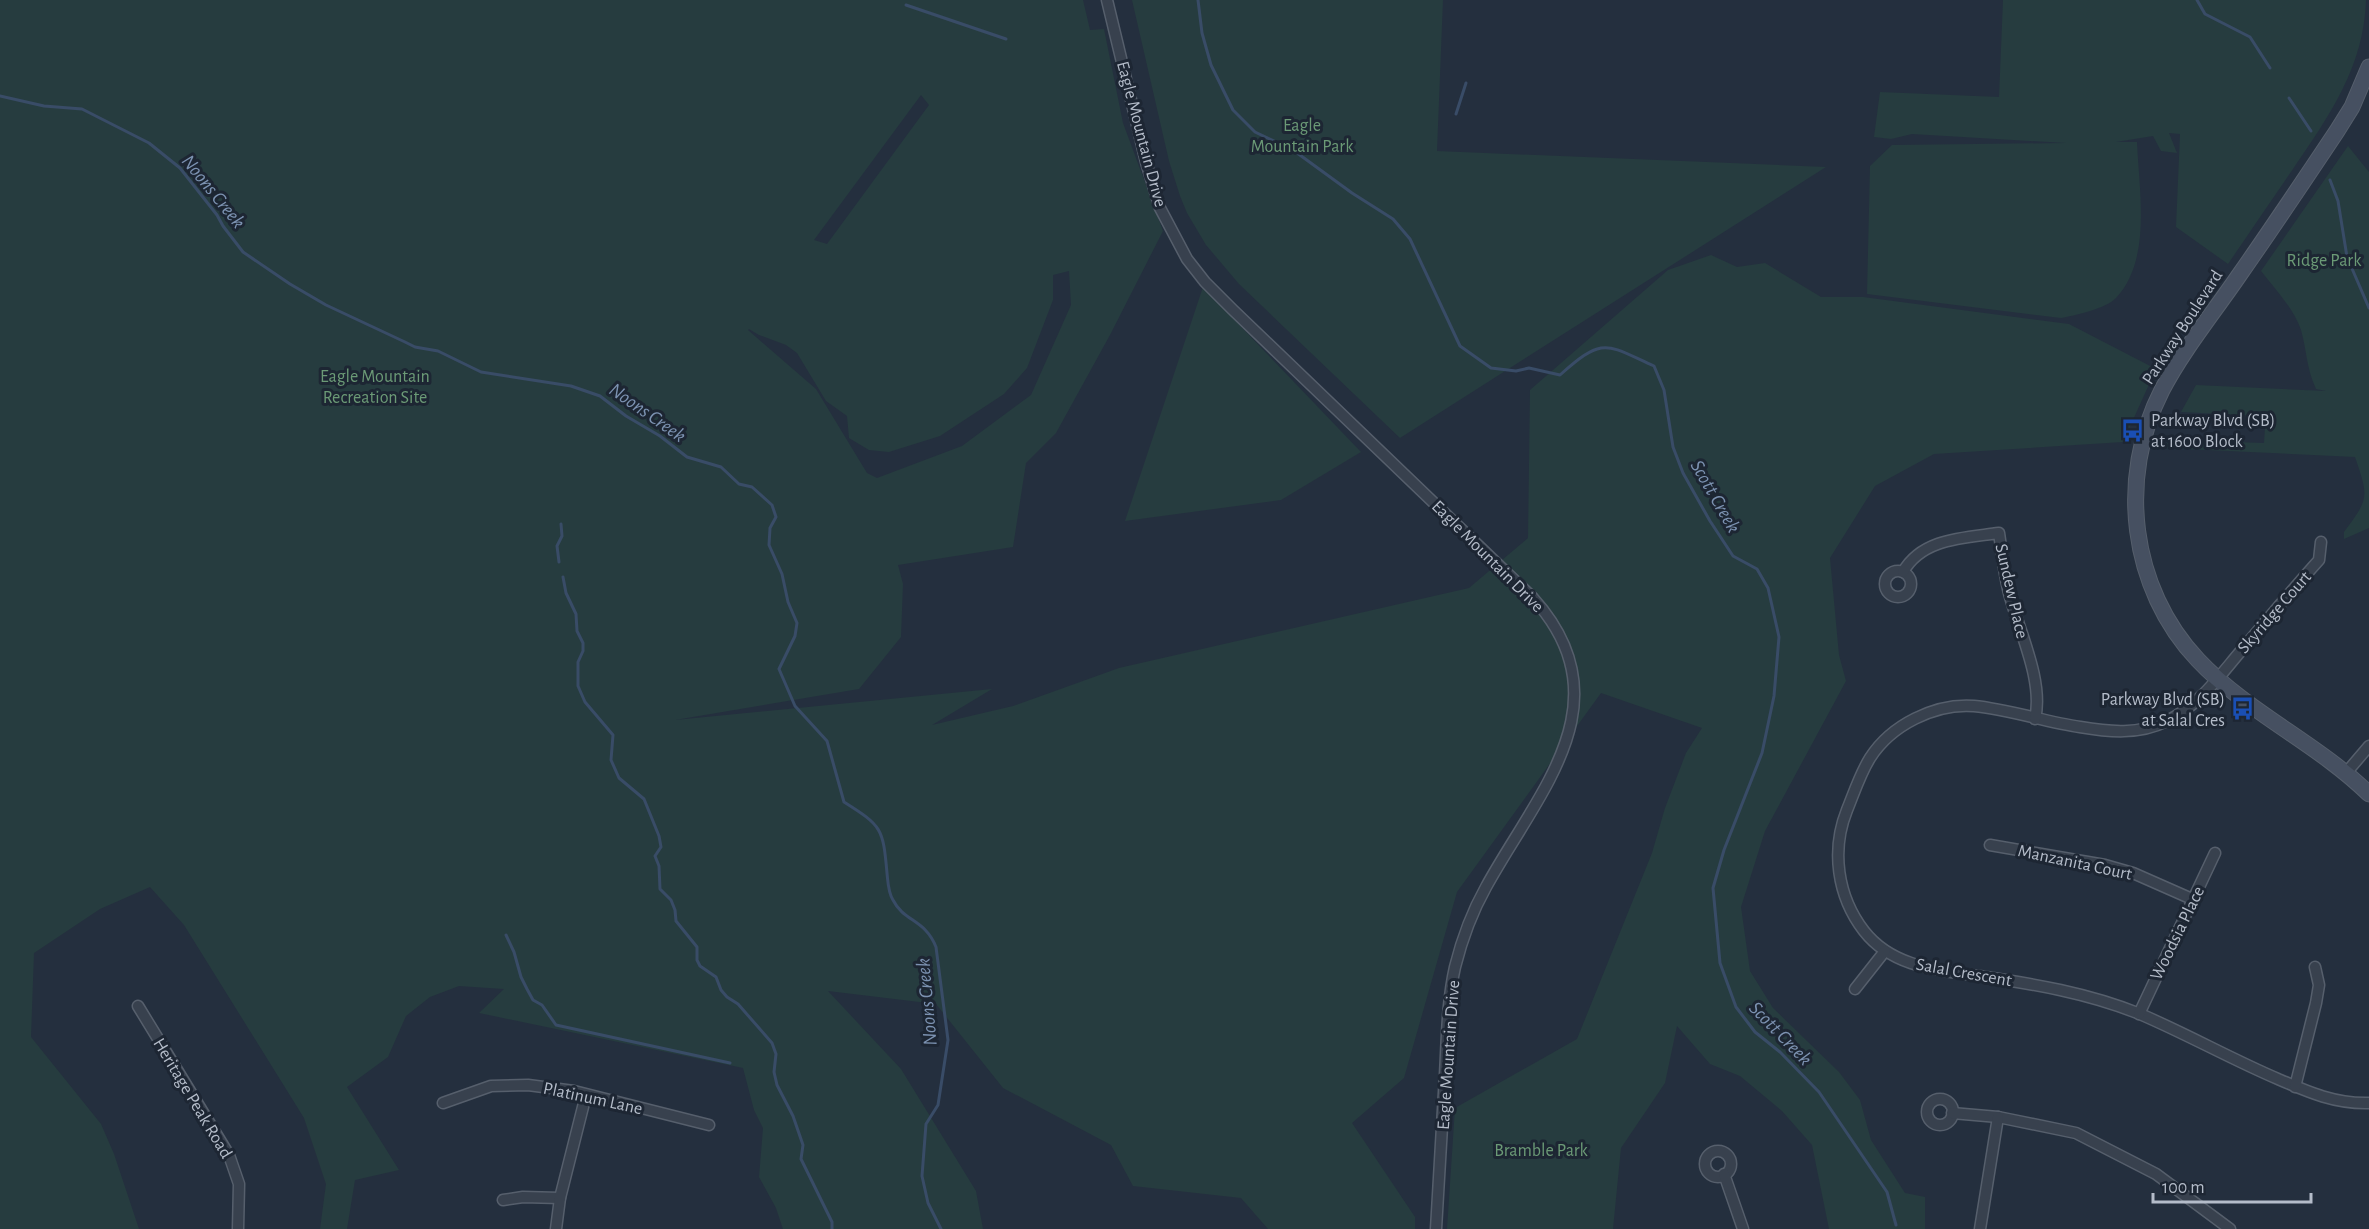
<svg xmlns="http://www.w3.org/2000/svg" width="2369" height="1229" viewBox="0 0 2369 1229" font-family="'Alegreya Sans',sans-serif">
<rect width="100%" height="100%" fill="#242f3e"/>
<g fill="#263c3f" fill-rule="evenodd">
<path d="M0 0H1083L1090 30 1104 29 1123 123 1163 231 1110 335 1056 433 1026 463 1013 547 898 565 903 584 901 637 859 689 675 720 992 689 932 725 1013 706 1119 668 1469 588 1528 538 1530 390 1668 270 1711 255 1737 267 1765 263 1821 297H1863L2069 324 2156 369 2123 442 1934 454 1875 486 1830 558 1839 655 1846 681 1765 831 1741 907 1750 971 1773 1008 1839 1072 1860 1100 1871 1140 1905 1193 1925 1197V1229H1829L1812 1145 1782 1111 1740 1076 1710 1064 1677 1026 1665 1083 1621 1148 1613 1229H1447L1455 1108 1577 1039 1652 853 1665 808 1686 753 1702 728 1601 693 1457 892 1404 1078 1352 1123 1415 1217V1229H1268L1241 1198 1133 1186 1111 1145 1003 1088 936 1004 828 991 901 1069 976 1191 983 1229H783L776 1208 759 1177 763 1128 754 1110 743 1068 479 1013 504 989 459 986 430 997 406 1016 388 1057 347 1087 399 1170 355 1180 347 1229H320L326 1184 304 1118 184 925 150 887 100 909 34 953 31 1037 101 1124 114 1154 139 1229H0ZM921 95 929 105 827 244 814 240ZM1069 271 1071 305 1031 395 962 446 877 478 867 473 816 389 748 330 749 329 759 335 786 345 797 353 826 401 847 416 849 438 869 450 889 452 940 436 1004 394 1027 368 1053 300V275Z"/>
<path d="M1132 0H1443L1437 151 1826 167 1400 438 1239 284 1206 245 1187 213 1180 196 1169 161Z"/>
<path d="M2003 0H2366C2364 67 2329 116 2293 169 2271 201 2250 232 2228 264L2176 227 2180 134 2169 133 2177 153 2161 151 2153 136 2116 142H2137C2139 190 2152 260 2116 298 2105 309 2076 315 2061 318L1867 294 1870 166 1892 145 2066 143 1912 134 1891 139 1874 137 1880 92 1999 97Z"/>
<path d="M2348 146 2369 172V528L2344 539V532C2369 498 2369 498 2355 457L2164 448 2169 440 2264 443 2265 428 2259 416 2181 412 2196 385 2326 391 2316 389C2306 367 2307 351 2301 330 2294 309 2275 289 2261 271Z"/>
<path d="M1203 287 1361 452 1281 500 1125 521Z"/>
</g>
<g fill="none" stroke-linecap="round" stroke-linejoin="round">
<g stroke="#394c67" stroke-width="3">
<path d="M1198 0 1202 33 1211 65 1233 110 1255 132 1293 150 1352 193 1393 219 1410 239 1460 346 1491 368 1516 371 1529 368 1560 375C1604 336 1605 344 1654 366L1664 390 1673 447 1683 473 1710 521 1733 556 1757 569 1768 588 1779 637 1774 696 1762 753 1724 850 1713 888 1720 963 1736 1007 1755 1032 1780 1052 1819 1092 1887 1192 1896 1225"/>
<path d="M2197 0 2205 14 2250 37 2270 68"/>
<path d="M906 5 1006 39"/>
<path d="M0 96 44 106 82 109 149 143 180 168 217 215 223 226 243 252 290 284 326 305 405 342 415 347 438 351 481 372 571 386 600 396 626 416 660 436 687 457 721 467 739 484 752 487 772 505 776 517 770 528 769 545 782 574 788 602 797 623 795 636 779 669 795 706 827 741 844 802C882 826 883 828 887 873 888 882 888 892 893 900 904 922 925 919 936 947L948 1040 938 1105 926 1124 922 1176 928 1203 941 1229"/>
<path d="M2289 98 2311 131"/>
<path d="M1456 114 1466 83"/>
<path d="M2330 180 2338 201 2347 257 2369 308"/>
<path d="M559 562 557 546 562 536 561 524"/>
<path d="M563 577 566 593 576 614 577 631 583 643V651L578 662V686L585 702 613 735 611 760 619 778 644 799 659 836 661 847 655 856 659 866 660 889 671 900 675 910 676 921 697 947V960L700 966 716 977 721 990 727 997 738 1004 772 1043 776 1054 774 1072 777 1085 793 1116 803 1145 801 1159 832 1222V1229"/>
<path d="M506 935 514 952 521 977 527 989 533 1000 542 1005 556 1025 730 1063"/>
</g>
<defs>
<g id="street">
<path d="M1107 0 1146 162 1160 208 1187 259 1205 282 1233 310 1533 598C1627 702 1538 792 1486 887 1472 912 1462 939 1455 967 1447 1002 1447 1039 1445 1075 1442 1126 1439 1178 1436 1229"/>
<path d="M2321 542 2319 560C2292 590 2266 621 2240 652 2218 678 2198 706 2167 721 2139 735 2109 732 2080 727 2046 722 2007 709 1974 706 1935 703 1891 725 1870 758 1860 774 1854 793 1847 810 1831 850 1837 896 1864 931 1892 967 1937 970 1979 976 2034 984 2088 993 2140 1014 2187 1034 2231 1059 2278 1079 2308 1092 2335 1104 2369 1103"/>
<circle cx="1898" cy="584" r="13"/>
<path d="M1903 572C1922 538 1964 538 1999 533 2002 553 2004 574 2009 593 2019 631 2044 681 2035 719"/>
<path d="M2346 773 2369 746"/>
<path d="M1990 845 2105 865 2133 873 2192 899"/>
<path d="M1855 989 1885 951"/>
<path d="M138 1006 229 1155 239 1184 238 1229"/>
<path d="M2139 1014 2215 853"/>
<path d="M2295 1087 2316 1003 2319 985 2315 967"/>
<circle cx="1940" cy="1112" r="13"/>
<path d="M443 1103 491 1086 528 1085 574 1091 709 1125"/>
<path d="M1952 1113 1998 1117 2076 1133 2156 1174 2230 1229"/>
<circle cx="1718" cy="1164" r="13"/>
<path d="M1724 1174 1743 1229"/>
<path d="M503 1200 523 1197 560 1198"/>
<path d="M556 1229 560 1198 586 1095"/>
<path d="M1980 1229 1998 1117"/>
</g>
<path id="secondary" d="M2369 67 2352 107 2337 131C2305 179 2273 227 2240 274 2214 312 2183 350 2162 390 2117 478 2130 588 2198 660 2248 713 2317 743 2369 794"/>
</defs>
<use href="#street" stroke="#565f6c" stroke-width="13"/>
<use href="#secondary" stroke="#565f6c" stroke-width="17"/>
<use href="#street" stroke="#38414e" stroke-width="10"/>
<use href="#secondary" stroke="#465061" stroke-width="15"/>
</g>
<defs>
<symbol id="bus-bare" viewBox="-9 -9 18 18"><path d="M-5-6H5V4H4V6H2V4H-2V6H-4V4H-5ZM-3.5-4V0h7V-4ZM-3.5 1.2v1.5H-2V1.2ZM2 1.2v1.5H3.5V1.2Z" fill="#1a4fb4" stroke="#1d2633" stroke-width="2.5" paint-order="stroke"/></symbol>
</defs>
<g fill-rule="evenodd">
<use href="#bus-bare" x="2116" y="414" width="33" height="33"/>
<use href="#bus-bare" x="2226" y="692" width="33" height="33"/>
</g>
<g text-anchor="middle" stroke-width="6" stroke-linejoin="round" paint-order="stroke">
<g font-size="18" fill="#6b9a76" stroke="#1d2633">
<text x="1302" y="131">Eagle<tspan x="1302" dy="21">Mountain Park</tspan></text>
<text x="2324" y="266">Ridge Park</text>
<text x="375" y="382">Eagle Mountain<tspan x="375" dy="21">Recreation Site</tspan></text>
<text x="1541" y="1156">Bramble Park</text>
</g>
<g font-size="18" fill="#b4bcc9" stroke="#1d2633">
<text transform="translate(1142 134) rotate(75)" y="6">Eagle Mountain Drive</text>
<text transform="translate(2182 327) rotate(-57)" y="6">Parkway Boulevard</text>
<text transform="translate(1488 556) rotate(45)" y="6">Eagle Mountain Drive</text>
<text transform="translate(2012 591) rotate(77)" y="6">Sundew Place</text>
<text transform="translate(2274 612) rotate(-49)" y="6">Skyridge Court</text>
<text transform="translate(2075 862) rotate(12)" y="6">Manzanita Court</text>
<text transform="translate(2177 933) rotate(-64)" y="6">Woodsia Place</text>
<text transform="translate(1964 972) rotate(10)" y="6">Salal Crescent</text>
<text transform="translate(1448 1055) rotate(-86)" y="6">Eagle Mountain Drive</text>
<text transform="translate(193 1098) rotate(59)" y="6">Heritage Peak Road</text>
<text transform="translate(593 1098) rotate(12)" y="6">Platinum Lane</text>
</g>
<g font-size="18" fill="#b4bcc9" stroke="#1d2633" text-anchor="start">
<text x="2151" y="426">Parkway Blvd (SB)<tspan x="2151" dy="21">at 1600 Block</tspan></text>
<text x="2225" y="705" text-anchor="end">Parkway Blvd (SB)<tspan x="2225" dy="21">at Salal Cres</tspan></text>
</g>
<g font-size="20" font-style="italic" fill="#7c92b1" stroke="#1d2633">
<text transform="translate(214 191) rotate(51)" y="7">Noons Creek</text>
<text transform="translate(648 412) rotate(35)" y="7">Noons Creek</text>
<text transform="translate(1716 496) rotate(60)" y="7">Scott Creek</text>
<text transform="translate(926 1002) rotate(-95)" y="7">Noons Creek</text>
<text transform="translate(1781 1033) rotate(46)" y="7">Scott Creek</text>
</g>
</g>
<path d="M2153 1193v9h158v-9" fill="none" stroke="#b4bcc9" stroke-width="3"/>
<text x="2162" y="1193" font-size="18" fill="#b4bcc9" stroke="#1d2633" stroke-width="4.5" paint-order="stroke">100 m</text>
</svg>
